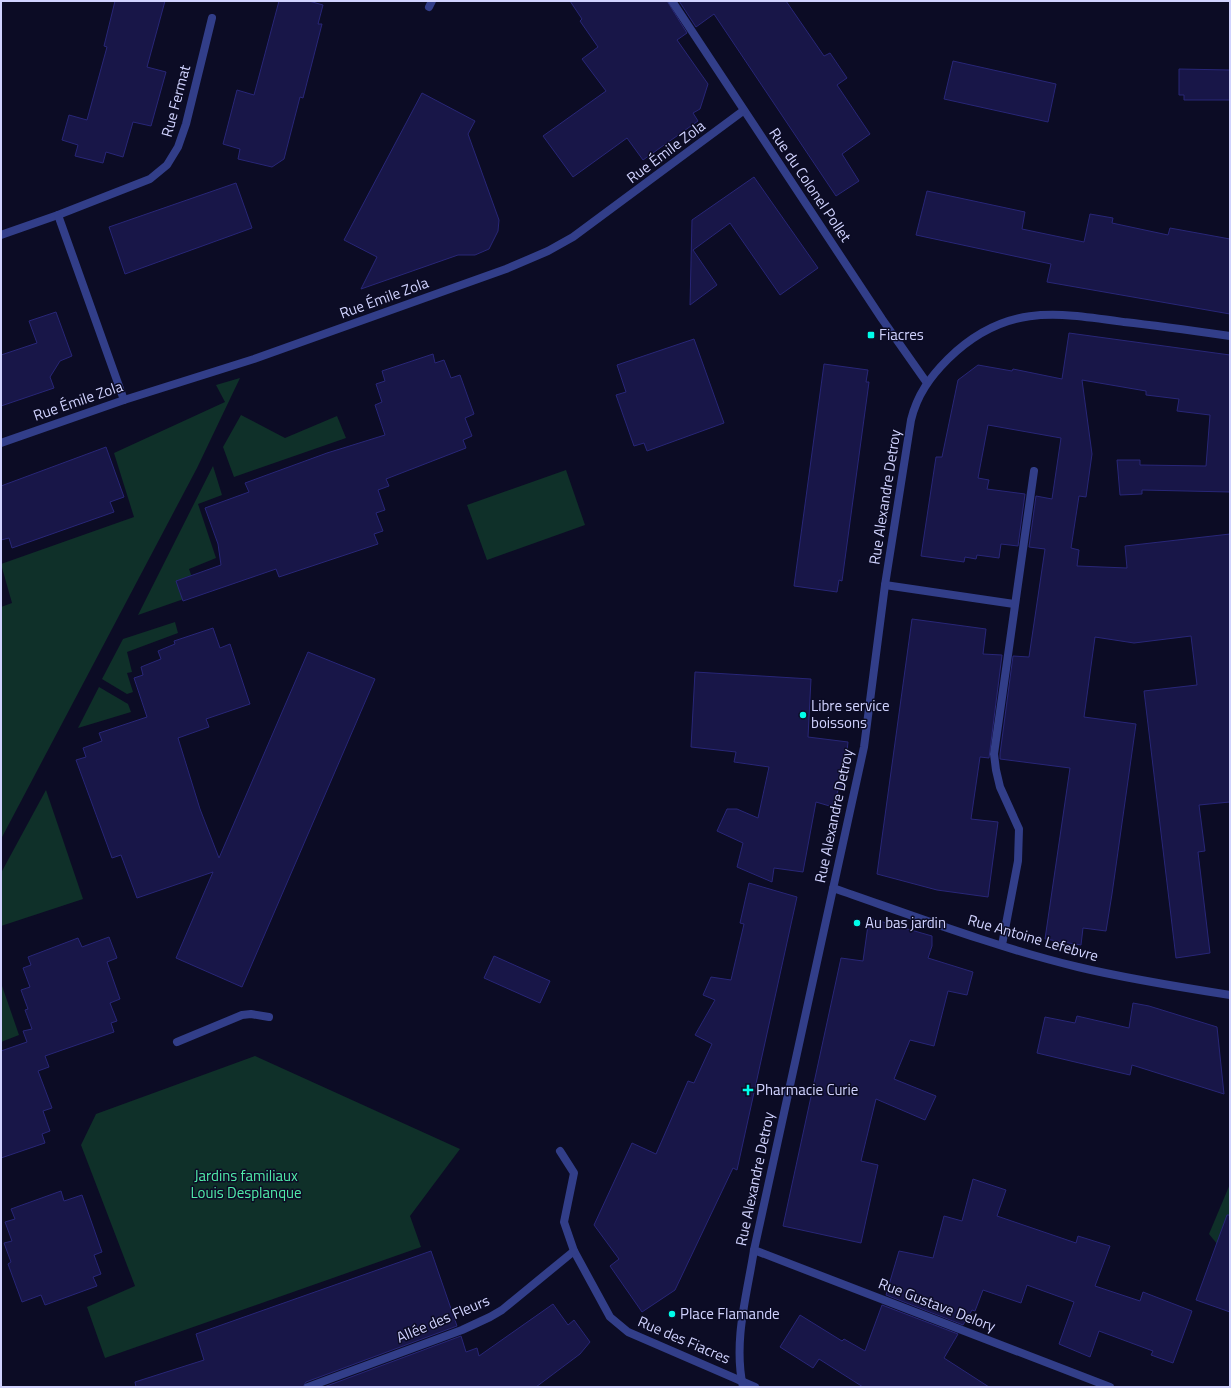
<svg xmlns="http://www.w3.org/2000/svg" width="1231" height="1388" viewBox="0 0 1231 1388" font-family="'Titillium Web',sans-serif">
<rect width="100%" height="100%" fill="#0c0c25"/>
<g fill="#0f3029">
<path d="M240 378 197 468 1 839V607L12 603 1 564 134 517 114 453 225 402 216 385Z"/>
<path d="M241 415 285 438 337 416 346 438 234 477 223 447Z"/>
<path d="M213 466 222 495 198 504 216 558 189 569 198 594 138 615Z"/>
<path d="M566 470 585 525 487 560 467 505Z"/>
<path d="M175 622 178 633 127 652 132 672 127 673 133 692 127 694 102 679 123 639Z"/>
<path d="M99 687 128 704 131 712 78 728Z"/>
<path d="M46 790 83 899 1 926V873Z"/>
<path d="M1 983 19 1035 1 1042Z"/>
<path d="M255 1056 460 1149 410 1216 421 1247 105 1358 87 1307 135 1286 81 1145 96 1114Z"/>
<path d="M1230 1184V1250L1218 1245 1209 1234Z"/>
</g>
<g fill="#181648" stroke="#282677">
<path d="M115 1H165L147 67 166 72 151 126 133 122 123 157 106 152 103 163 75 156 78 145 62 140 69 115 87 120 107 47 104 46Z"/>
<path d="M279 1H309L323 5 318 24H322L303 98 300 97 284 159 272 167 238 159 240 149 223 144 237 90 254 95Z"/>
<path d="M570 1H667L687 33 677 40 708 84 700 109 693 113 698 121 643 160 627 138 573 177 543 136 606 91 582 59 598 47 580 21 582 19Z"/>
<path d="M679 1H786L824 56 830 53 847 78 837 85 870 134 842 154 859 181 836 196 714 14 696 27Z"/>
<path d="M953 61 1056 84 1048 122 944 99Z"/>
<path d="M1179 69 1230 70V100H1184V95H1179Z"/>
<path d="M422 93 475 121 468 134 499 220 498 231 489 249 475 255H458L361 289 377 257 344 240Z"/>
<path d="M754 177 818 268 780 295 730 223 693 250 717 285 690 305 692 220Z"/>
<path d="M236 183 252 228 125 274 109 227Z"/>
<path d="M927 191 1025 212 1022 229 1084 242 1090 214 1113 218 1112 223 1168 235 1170 228 1230 239V314L1047 282 1051 264 916 235Z"/>
<path d="M56 312 72 356 60 361 50 377 54 388 1 406V355L37 343 29 321Z"/>
<path d="M1069 333 1230 355V492L1142 490V494L1120 495 1117 460H1140V465L1206 466 1210 415 1177 411 1179 399 1146 395V391L1082 380 1092 454 1086 497 1079 496 1071 548 1079 550 1077 566 1127 568 1125 546 1230 534V802L1199 805 1205 851 1198 852 1210 953 1176 958 1144 691 1197 685 1191 636 1134 643 1095 637 1084 717 1136 724 1112 894 1106 931 1083 928 1081 945 1045 939 1070 768 1000 759V754L1013 656 1029 657 1045 549 1029 547 1036 496 1052 499 1061 438 988 425 978 478 989 480 987 489 1025 494 1018 546 1001 544 999 558 977 555 976 559 965 557 964 562 921 556 936 457H942L958 380 978 365 1012 371 1013 369 1062 379Z"/>
<path d="M694 339 724 423 647 451 644 443 634 446 616 395 626 392 617 365Z"/>
<path d="M433 354 435 363 444 360 451 378 460 375 474 414 465 418 472 436 463 440 466 448 386 479 389 486 378 490 385 510 376 513 383 531 374 534 378 544 279 577 276 569 183 601 176 581 221 565 218 544 205 508 249 492 245 483 327 453 385 435 375 405 382 402 376 384 385 381 382 371Z"/>
<path d="M824 364 868 370 866 382H869L842 581 839 580 837 592 794 586Z"/>
<path d="M106 447 124 497 110 502 114 512 12 548 9 538 1 540V486Z"/>
<path d="M912 619 986 629 983 654 1002 655 989 758 980 757 971 819 998 822 988 897 937 890 877 874Z"/>
<path d="M213 628 220 648 230 644 250 704 206 719 209 727 178 738 200 809 219 858 308 652 375 679 242 987 176 958 213 872 137 898 121 855 112 858 76 760 86 757 83 748 102 741 99 733 147 717 134 678 143 675 141 667 161 659 158 651 175 644 174 641Z"/>
<path d="M695 672 811 679 808 737 848 742 843 787H839L833 807 816 802 803 872 774 868 772 882 737 867 743 843 717 831 727 809H737L758 818 769 767 734 762 736 752 691 747Z"/>
<path d="M749 883 797 897 737 1170 733 1168 675 1290 642 1312 610 1266 619 1259 594 1225 632 1143 656 1154 688 1081 694 1083 712 1044 695 1035 715 1000 703 995 711 977 731 980 744 924 740 923Z"/>
<path d="M869 918 932 936V946L928 958 973 972 967 995 948 991 934 1046 910 1040 894 1079 936 1096 925 1120 876 1099 861 1161 878 1165 861 1243 783 1226 841 958 863 961Z"/>
<path d="M109 937 117 958 107 962 120 999 110 1003 117 1021 111 1023 114 1032 45 1056 49 1067 38 1071 52 1108 43 1111 50 1131 42 1134 45 1143 1 1158V1051L27 1042 23 1031 32 1029 25 1010 28 1009 21 990 30 987 23 968 31 965 28 957 78 938 82 947Z"/>
<path d="M494 956 550 981 540 1003 484 978Z"/>
<path d="M1133 1003 1149 1006 1217 1027 1224 1094 1132 1065 1130 1075 1037 1053 1045 1017 1075 1023 1077 1016 1129 1028Z"/>
<path d="M973 1179 1006 1190 997 1216 1076 1243 1078 1236 1110 1246 1095 1286 1140 1301 1143 1292 1192 1311 1173 1363 1151 1355 1153 1351 1099 1331 1090 1357 1059 1344 1074 1302 1027 1285 1021 1303 983 1290 975 1311 972 1310 963 1325 886 1295 899 1251 933 1258 944 1216 962 1221Z"/>
<path d="M61 1191 64 1201 82 1195 102 1252 94 1255 101 1274 93 1277 97 1286 45 1305 41 1295 22 1302 8 1264 11 1262 4 1243 12 1241 5 1222 15 1219 11 1209Z"/>
<path d="M1227 1215H1230V1312L1196 1300Z"/>
<path d="M431 1251 457 1326 306 1382 303 1387H136L135 1382 204 1360 196 1334Z"/>
<path d="M553 1304 568 1325 574 1320 590 1342 580 1354 536 1387H324L461 1336 466 1352 477 1348 479 1356Z"/>
<path d="M882 1305 958 1334 944 1358 989 1387H863L819 1359 813 1368 780 1347 800 1315 842 1341 844 1339 865 1351Z"/>
</g>
<g fill="none" stroke-linecap="round" stroke-linejoin="round">
<path stroke="#323e89" stroke-width="8" d="M429 7 432 1"/>
<g stroke="#323e89" stroke-width="8">
<path d="M672 1 882 319 927 383"/>
<path d="M1 235 58 215"/>
<path d="M124 400 58 215 150 179 167 165 178 147 186 124 212 18"/>
<path d="M1 443 124 400 254 359 506 269 548 251 573 237 743 111"/>
<path d="M885 585 1014 604"/>
<path d="M833 888C914 916 995 947 1078 967 1128 979 1179 987 1230 995"/>
<path d="M1002 945 1018 861 1019 829 1000 787 996 770 994 754 1034 471"/>
<path d="M177 1042 242 1015 251 1014 269 1017"/>
<path d="M560 1151 574 1173 564 1222 574 1251 610 1317 628 1332 755 1387"/>
<path d="M754 1250 1110 1387"/>
<path d="M308 1387 462 1330 490 1317 502 1310 574 1251"/>
<path d="M743 1387C733 1341 747 1295 754 1250L864 747 885 585 911 420C917 395 930 377 948 359 1004 304 1054 312 1124 322 1160 326 1195 331 1230 336"/>
</g>
</g>
<g fill="#00fce9" stroke="#0c0c25" stroke-width="1.5">
<rect x="867" y="331" width="8" height="8" rx="2"/>
<circle cx="803" cy="715" r="4"/>
<circle cx="857" cy="923" r="4"/>
<path d="M746 1084h4v4h4v4h-4v4h-4v-4h-4v-4h4z"/>
<circle cx="672" cy="1314" r="4"/>
</g>
<g text-anchor="middle" stroke-width="3" stroke-linejoin="round" paint-order="stroke">
<g font-size="15" fill="#d1d3ff" stroke="#0c0c25">
<text transform="translate(176 101) rotate(-75)" y="5">Rue Fermat</text>
<text transform="translate(666 152) rotate(-37)" y="5">Rue Émile Zola</text>
<text transform="translate(810 185) rotate(56)" y="5">Rue du Colonel Pollet</text>
<text transform="translate(384 298) rotate(-20)" y="5">Rue Émile Zola</text>
<text transform="translate(78 401) rotate(-19)" y="5">Rue Émile Zola</text>
<text transform="translate(885 497) rotate(-81)" y="5">Rue Alexandre Detroy</text>
<text transform="translate(834 816) rotate(-78)" y="5">Rue Alexandre Detroy</text>
<text transform="translate(1033 938) rotate(16)" y="5">Rue Antoine Lefebvre</text>
<text transform="translate(755 1179) rotate(-78)" y="5">Rue Alexandre Detroy</text>
<text transform="translate(937 1305) rotate(21)" y="5">Rue Gustave Delory</text>
<text transform="translate(443 1319) rotate(-23)" y="5">Allée des Fleurs</text>
<text transform="translate(684 1340) rotate(23)" y="5">Rue des Fiacres</text>
</g>
<g font-size="15" fill="#d1d3ff" stroke="#0c0c25" text-anchor="start">
<text x="879" y="340">Fiacres</text>
<text x="811" y="711">Libre service<tspan x="811" dy="17">boissons</tspan></text>
<text x="865" y="928">Au bas jardin</text>
<text x="756" y="1095">Pharmacie Curie</text>
<text x="680" y="1319">Place Flamande</text>
</g>
<g font-size="15" fill="#50eba9" stroke="#0c0c25">
<text x="246" y="1181">Jardins familiaux<tspan x="246" dy="17">Louis Desplanque</tspan></text>
</g>
</g>
<rect width="1231" height="1388" fill="none" stroke="#d1d3ff" stroke-width="4"/>
</svg>
